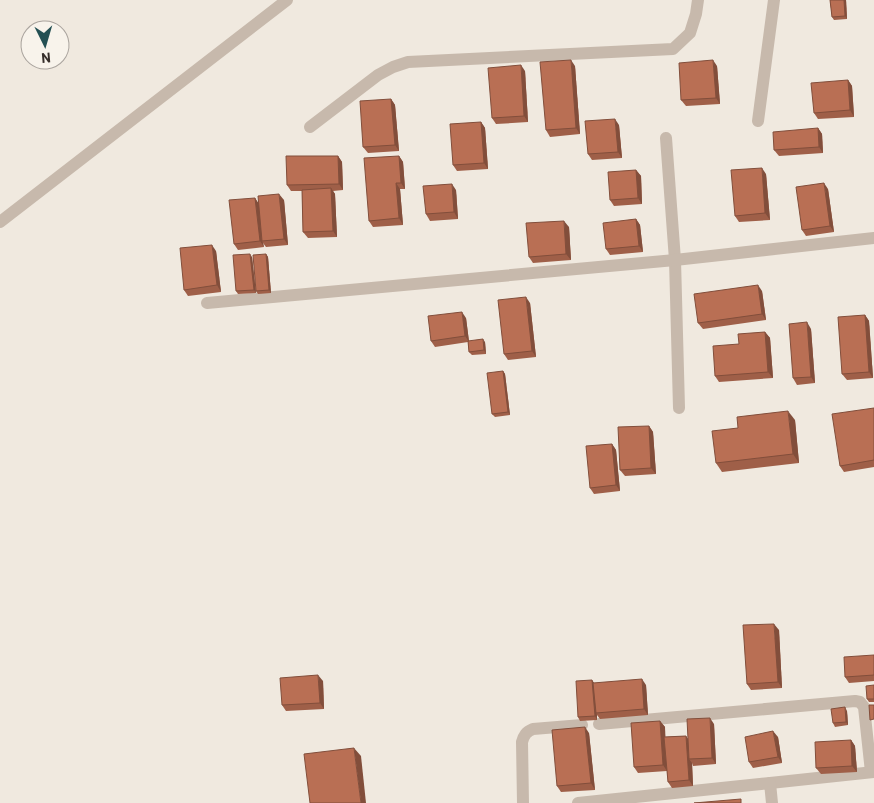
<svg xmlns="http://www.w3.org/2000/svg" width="874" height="803" viewBox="0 0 874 803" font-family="Barlow,sans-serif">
<rect width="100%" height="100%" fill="#f0e9df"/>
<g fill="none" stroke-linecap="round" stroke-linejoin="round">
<path stroke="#c7b9ac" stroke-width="12" d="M758 121 774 0"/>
<g stroke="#c7b9ac" stroke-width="12">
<path d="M310 127 378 75 393 67 408 62 673 49 690 33 696 14 698 0"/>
<path d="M666 138 675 260 679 408"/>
<path d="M0 222 287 0"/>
<path d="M207 303 675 260 874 238"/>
<path d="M599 724 855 701 860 702 864 707 871 772"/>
<path d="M770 783 874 772"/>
<path d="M523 803 522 742C524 735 526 732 533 729L582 725"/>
<path d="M578 803 770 783 772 803"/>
</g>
</g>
<g fill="#9f5f48">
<path d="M830 0H846L847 19 834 20 832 17Z"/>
<path d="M575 66 580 134 550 137 546 130Z"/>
<path d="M717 66 720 104 686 106 681 100Z"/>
<path d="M525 71 528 122 496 124 492 118Z"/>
<path d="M848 80 852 86 854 117 818 119 814 113Z"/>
<path d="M391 99 395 105 399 151 368 153 363 147Z"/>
<path d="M481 122 485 128 488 169 457 171 453 165Z"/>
<path d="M619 125 622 158 592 160 588 154Z"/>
<path d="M818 128 822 134 823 153 779 156 774 150Z"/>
<path d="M338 156 342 162 343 190 333 191 335 194 337 237 308 238 303 232 302 191H291L287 185Z"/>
<path d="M399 156 403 162 405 189H400L403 225 373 227 369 221Z"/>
<path d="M636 170 641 176 642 204 614 206 610 200Z"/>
<path d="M766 174 770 220 739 222 735 216Z"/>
<path d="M828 189 834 232 806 236 802 230Z"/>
<path d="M456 190 458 219 430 221 426 214Z"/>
<path d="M255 198 258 203 284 200 288 245 266 247 263 243 264 247 238 250 234 244Z"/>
<path d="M636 219 640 225 643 252 610 255 606 249Z"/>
<path d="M569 227 571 260 533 263 529 257Z"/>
<path d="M216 251 221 292 188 296 184 290Z"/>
<path d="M266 254 268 257 271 293 258 294 256 291Z"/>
<path d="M252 257 256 293 238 294 236 291Z"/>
<path d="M762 291 766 320 703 329 698 323Z"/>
<path d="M530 303 536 357 508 360 504 354Z"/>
<path d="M865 315 869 321 873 378 847 380 842 374Z"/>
<path d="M466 318 469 341 485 342 486 354 472 355 469 352 468 342 435 347 431 341Z"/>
<path d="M811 329 815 383 797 385 793 378Z"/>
<path d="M765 332 770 338 773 378 719 382 715 376 739 344Z"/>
<path d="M503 371 505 374 510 415 495 417 492 414Z"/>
<path d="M874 408V467L844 472 840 466Z"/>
<path d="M795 420 799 463 722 472 716 463Z"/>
<path d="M649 426 653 432 656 474 625 476 620 470Z"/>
<path d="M612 444 616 450 620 491 594 494 590 488Z"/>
<path d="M779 630 782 688 751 690 747 684Z"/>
<path d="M874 655V681L849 683 845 677Z"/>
<path d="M592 680 594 683 646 685 648 715 600 719 597 715V720L580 721 578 717Z"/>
<path d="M323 681 324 709 286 711 282 705Z"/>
<path d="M874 685V702H869L867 699Z"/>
<path d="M847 711 848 725 835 727 833 723Z"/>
<path d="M660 721 665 727V737L686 736 688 739 714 724 716 764 693 766 692 763 693 786 672 788 668 782 667 771 638 773 634 767Z"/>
<path d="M589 733 595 790 561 792 557 786Z"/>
<path d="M778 737 782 763 753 768 749 762Z"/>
<path d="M851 740 855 746 857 772 821 774 816 768Z"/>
</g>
<g fill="#824e3b">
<path d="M844 0H846L847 19 845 16Z"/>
<path d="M571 60 575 66 580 134 576 128Z"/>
<path d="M713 60 717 66 720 104 716 98Z"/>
<path d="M521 65 525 71 528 122 524 116Z"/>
<path d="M848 80 852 86 854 117 850 110Z"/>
<path d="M391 99 395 105 399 151 395 145Z"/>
<path d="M615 119 619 125 622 158 618 152Z"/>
<path d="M481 122 485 128 488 169 484 163Z"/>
<path d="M818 128 822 134 823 153 819 147Z"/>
<path d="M338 156 342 162 343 190 339 184Z"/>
<path d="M399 156 403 162 405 189 401 183Z"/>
<path d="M762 168 766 174 770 220 765 213Z"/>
<path d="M636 170 641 176 642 204 638 198Z"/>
<path d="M396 183 400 189 403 225 399 218Z"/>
<path d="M824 183 828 189 834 232 830 226Z"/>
<path d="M452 184 456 190 458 219 454 212Z"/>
<path d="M331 188 335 194 337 237 333 231Z"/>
<path d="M279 194 284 200 288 245 284 239Z"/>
<path d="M255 198 259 204 262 241 263 243 264 247 260 241Z"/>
<path d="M636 219 640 225 643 252 639 246Z"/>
<path d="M564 221 569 227 571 260 566 254Z"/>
<path d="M212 245 216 251 221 292 217 285Z"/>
<path d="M250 254 252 257 256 293 254 290Z"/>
<path d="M266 254 268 257 271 293 269 290Z"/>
<path d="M758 285 762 291 766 320 762 314Z"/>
<path d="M526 297 530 303 536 357 532 351Z"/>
<path d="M462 312 466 318 469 342 465 336Z"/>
<path d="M865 315 869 321 873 378 869 372Z"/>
<path d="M807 322 811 329 815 383 811 377Z"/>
<path d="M765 332 770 338 773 378 768 372Z"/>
<path d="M483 339 485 342 486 354 484 350Z"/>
<path d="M503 371 505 374 510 415 508 412Z"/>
<path d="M788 411 795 420 799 463 793 454Z"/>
<path d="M649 426 653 432 656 474 651 468Z"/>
<path d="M612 444 616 450 620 491 616 485Z"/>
<path d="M774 624 779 630 782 688 778 682Z"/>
<path d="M318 675 323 681 324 709 320 703Z"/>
<path d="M642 679 646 685 648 715 644 709Z"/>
<path d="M592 680 594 683 596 713 597 715V720L595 716Z"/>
<path d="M845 707 847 711 848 725 846 722Z"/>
<path d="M710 718 714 724 716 764 712 758Z"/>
<path d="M660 721 665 727 667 771 663 765Z"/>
<path d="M585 727 589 733 595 790 591 783Z"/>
<path d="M773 731 778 737 782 763 778 757Z"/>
<path d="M686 736 690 742 689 759 692 763 693 786 689 780Z"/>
<path d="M851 740 855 746 857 772 852 766Z"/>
<path d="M354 748 361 756 366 803H361Z"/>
</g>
<g fill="#b96f54" stroke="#824e3b">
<path d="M830 0H844L845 16 832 17Z"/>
<path d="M571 60 576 128 546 130 540 62Z"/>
<path d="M713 60 716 98 681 100 679 63Z"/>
<path d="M521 65 524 116 492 118 488 68Z"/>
<path d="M848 80 850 110 814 113 811 83Z"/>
<path d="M391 99 395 145 363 147 360 101Z"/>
<path d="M615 119 618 152 588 154 585 121Z"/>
<path d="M481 122 484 163 453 165 450 124Z"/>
<path d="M818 128 819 147 774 150 773 132Z"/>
<path d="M286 156H338L339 184 287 185Z"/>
<path d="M399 156 401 183H396L399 218 369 221 364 158Z"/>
<path d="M762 168 765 213 735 216 731 170Z"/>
<path d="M636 170 638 198 610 200 608 172Z"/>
<path d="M824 183 830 226 802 230 796 187Z"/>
<path d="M452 184 454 212 426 214 423 186Z"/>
<path d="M331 188 333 231 303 232 302 190Z"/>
<path d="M279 194 284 239 262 241 258 196Z"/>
<path d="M255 198 260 241 234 244 229 200Z"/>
<path d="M636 219 639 246 606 249 603 223Z"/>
<path d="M564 221 566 254 529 257 526 223Z"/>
<path d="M212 245 217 285 184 290 180 248Z"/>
<path d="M250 254 254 290 236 291 233 255Z"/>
<path d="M266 254 269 290 256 291 253 255Z"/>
<path d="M758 285 762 314 698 323 694 294Z"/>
<path d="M526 297 532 351 504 354 498 300Z"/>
<path d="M462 312 465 336 431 341 428 316Z"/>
<path d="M865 315 869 372 842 374 838 317Z"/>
<path d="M807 322 811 377 793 378 789 324Z"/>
<path d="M765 332 768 372 715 376 713 346 739 344 738 334Z"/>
<path d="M483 339 484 350 469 352 468 341Z"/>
<path d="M503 371 508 412 492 414 487 373Z"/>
<path d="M874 408V460L840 466 832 414Z"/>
<path d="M788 411 793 454 716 463 712 431 738 428 737 417Z"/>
<path d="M649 426 651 468 620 470 618 427Z"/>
<path d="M612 444 616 485 590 488 586 446Z"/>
<path d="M774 624 778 682 747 684 743 625Z"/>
<path d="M874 655V675L845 677 844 657Z"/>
<path d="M318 675 320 703 282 705 280 678Z"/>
<path d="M642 679 644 709 596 713 593 683Z"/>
<path d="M592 680 595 716 578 717 576 681Z"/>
<path d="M874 685V699H867L866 686Z"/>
<path d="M869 705H874V719L870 720Z"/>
<path d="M845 707 846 722 833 723 831 709Z"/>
<path d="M710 718 712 758 689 759 687 719Z"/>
<path d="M660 721 663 765 634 767 631 723Z"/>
<path d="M585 727 591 783 557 786 552 730Z"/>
<path d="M773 731 778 757 749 762 745 737Z"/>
<path d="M686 736 689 780 668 782 664 737Z"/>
<path d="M851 740 852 766 816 768 815 742Z"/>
<path d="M354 748 361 803H310L304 754Z"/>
<path d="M741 799V803H694Z"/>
</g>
<g transform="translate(45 45) rotate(175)"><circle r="24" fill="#f8f3eb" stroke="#aaa49e"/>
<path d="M0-4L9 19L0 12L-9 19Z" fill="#245053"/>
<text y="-8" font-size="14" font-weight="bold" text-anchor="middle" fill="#362e2a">N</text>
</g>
</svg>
